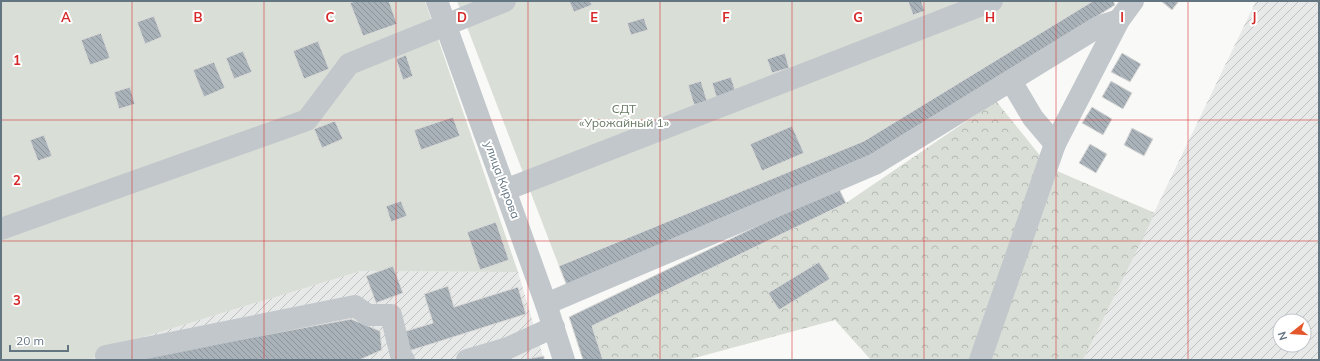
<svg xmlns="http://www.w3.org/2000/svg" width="1320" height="361" viewBox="0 0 1320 361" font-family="Mulish,sans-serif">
<defs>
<pattern id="industrial-furrows" width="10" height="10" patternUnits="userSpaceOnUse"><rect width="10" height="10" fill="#e7e8e8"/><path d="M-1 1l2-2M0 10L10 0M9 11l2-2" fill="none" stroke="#bfc1c1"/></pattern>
<pattern id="forest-crowns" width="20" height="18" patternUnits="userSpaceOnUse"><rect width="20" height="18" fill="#d9ded6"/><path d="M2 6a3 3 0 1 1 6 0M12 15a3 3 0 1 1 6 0" fill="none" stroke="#b4b9b3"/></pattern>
<pattern id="building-back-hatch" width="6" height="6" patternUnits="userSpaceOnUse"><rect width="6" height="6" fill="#a9b2b8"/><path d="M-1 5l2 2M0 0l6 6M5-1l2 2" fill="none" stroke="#8d959b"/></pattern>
</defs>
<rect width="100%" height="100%" fill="#f9f9f7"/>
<g fill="url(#industrial-furrows)" fill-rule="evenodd">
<path d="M1256 1H1319V360H1083ZM1280 321H1304V345H1280Z"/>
<path d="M361 271 518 272 544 360H91L103 349Z"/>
</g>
<path fill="url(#forest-crowns)" d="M996 101 1050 168 1155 213 1083 360H871L835 320 687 360H603L592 326 846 203Z"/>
<g fill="#d9ded6">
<path d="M1 1H425L518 272 361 271 104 349 91 360H1Z"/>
<path d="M457 1H1093L864 141 559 266Z"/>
</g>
<g fill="url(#building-back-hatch)" stroke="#dbdbd9">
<path d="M355 1H389L397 24 363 36 350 3Z"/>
<path d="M569 1H590L592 5 574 12Z"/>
<path d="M908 1H921L925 11 913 15Z"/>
<path d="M1093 1H1113L1115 5 872 157 567 286 559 266 864 141Z"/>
<path d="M1161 1H1179L1172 10Z"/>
<path d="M154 16 162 37 145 44 137 22Z"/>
<path d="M644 18 648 30 631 35 627 23Z"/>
<path d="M101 33 110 58 90 65 81 40Z"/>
<path d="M318 41 329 69 304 79 293 51Z"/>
<path d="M243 51 252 72 234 79 226 58Z"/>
<path d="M785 53 789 68 772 73 767 59Z"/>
<path d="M1122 53 1141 64 1130 82 1111 72Z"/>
<path d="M406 55 413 76 403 80 396 59Z"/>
<path d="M214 62 225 88 204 97 193 70Z"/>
<path d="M731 77 736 93 717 99 712 83Z"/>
<path d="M701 81 707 101 694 105 688 85Z"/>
<path d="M1111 81 1132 93 1123 109 1102 97Z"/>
<path d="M130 87 135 104 119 109 114 92Z"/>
<path d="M1092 107 1112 119 1103 135 1082 123Z"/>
<path d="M453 117 460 136 421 150 414 130Z"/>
<path d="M335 121 343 139 322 148 314 129Z"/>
<path d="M792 126 804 153 762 171 750 144Z"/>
<path d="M1132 128 1153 139 1144 156 1124 145Z"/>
<path d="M44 135 52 156 38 161 30 140Z"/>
<path d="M1090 144 1107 154 1096 173 1079 163Z"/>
<path d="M838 187 846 203 592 326 603 360H583L569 317Z"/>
<path d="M401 201 407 216 391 222 386 206Z"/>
<path d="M496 222 509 260 480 270 467 232Z"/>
<path d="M819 262 830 279 779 310 768 293Z"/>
<path d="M393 266 403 293 376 303 366 276Z"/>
<path d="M448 286 454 307 518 287 526 314 409 351 403 332 433 323 424 294Z"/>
<path d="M351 319 380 331 382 350 359 360H128Z"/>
<path d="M544 356V360H521Z"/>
</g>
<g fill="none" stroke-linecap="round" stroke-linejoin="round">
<g stroke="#c2c7cb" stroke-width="22">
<path d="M437 1 546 304 564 360"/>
<path d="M1011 81 1033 118 1055 144"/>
<path d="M505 190 992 1"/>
<path d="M1 229 307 120 349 64 505 1"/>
<path d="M546 304 875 164 1098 27 1119 20"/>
<path d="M106 356 355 306 368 315H391L402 359 404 360"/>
<path d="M467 360 508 348 554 327"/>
<path d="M980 360 1055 144 1119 20 1133 1"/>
</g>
</g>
<path fill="none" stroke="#d62828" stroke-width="1" stroke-opacity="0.55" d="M132 1V360M264 1V360M396 1V360M528 1V360M660 1V360M792 1V360M924 1V360M1056 1V360M1188 1V360M1 120H1319M1 241H1319"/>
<g text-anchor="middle" stroke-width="4" stroke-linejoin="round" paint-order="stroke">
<g font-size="12" fill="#677a63" stroke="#fff">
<text x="624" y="113">СДТ<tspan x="624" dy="14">«Урожайный 1»</tspan></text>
</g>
<g font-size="12" fill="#647582" stroke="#fff">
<text transform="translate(502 180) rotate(70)" y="4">улица Кирова</text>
</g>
</g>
<g font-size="13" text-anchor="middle" font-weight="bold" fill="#d62828" stroke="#fff" stroke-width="4" stroke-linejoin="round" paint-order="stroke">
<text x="66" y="22">A</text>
<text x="198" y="22">B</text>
<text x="330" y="22">C</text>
<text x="462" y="22">D</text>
<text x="594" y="22">E</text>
<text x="726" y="22">F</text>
<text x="858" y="22">G</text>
<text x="990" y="22">H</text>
<text x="1122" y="22">I</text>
<text x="1254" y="22">J</text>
<text x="17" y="65">1</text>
<text x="17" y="185">2</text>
<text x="17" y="305">3</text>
</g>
<rect width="1320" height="361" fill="none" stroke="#647582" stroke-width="4"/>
<g transform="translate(1292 333) rotate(253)"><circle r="19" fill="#ffffff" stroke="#c1c8cd"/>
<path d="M0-3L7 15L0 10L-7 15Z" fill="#e4572c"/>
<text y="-6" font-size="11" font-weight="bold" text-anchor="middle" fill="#647582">N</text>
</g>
<path d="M10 345v6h58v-6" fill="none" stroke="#647582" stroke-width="2"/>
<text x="16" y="345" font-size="12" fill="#647582" stroke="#ffffff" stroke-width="3" paint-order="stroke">20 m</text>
</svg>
